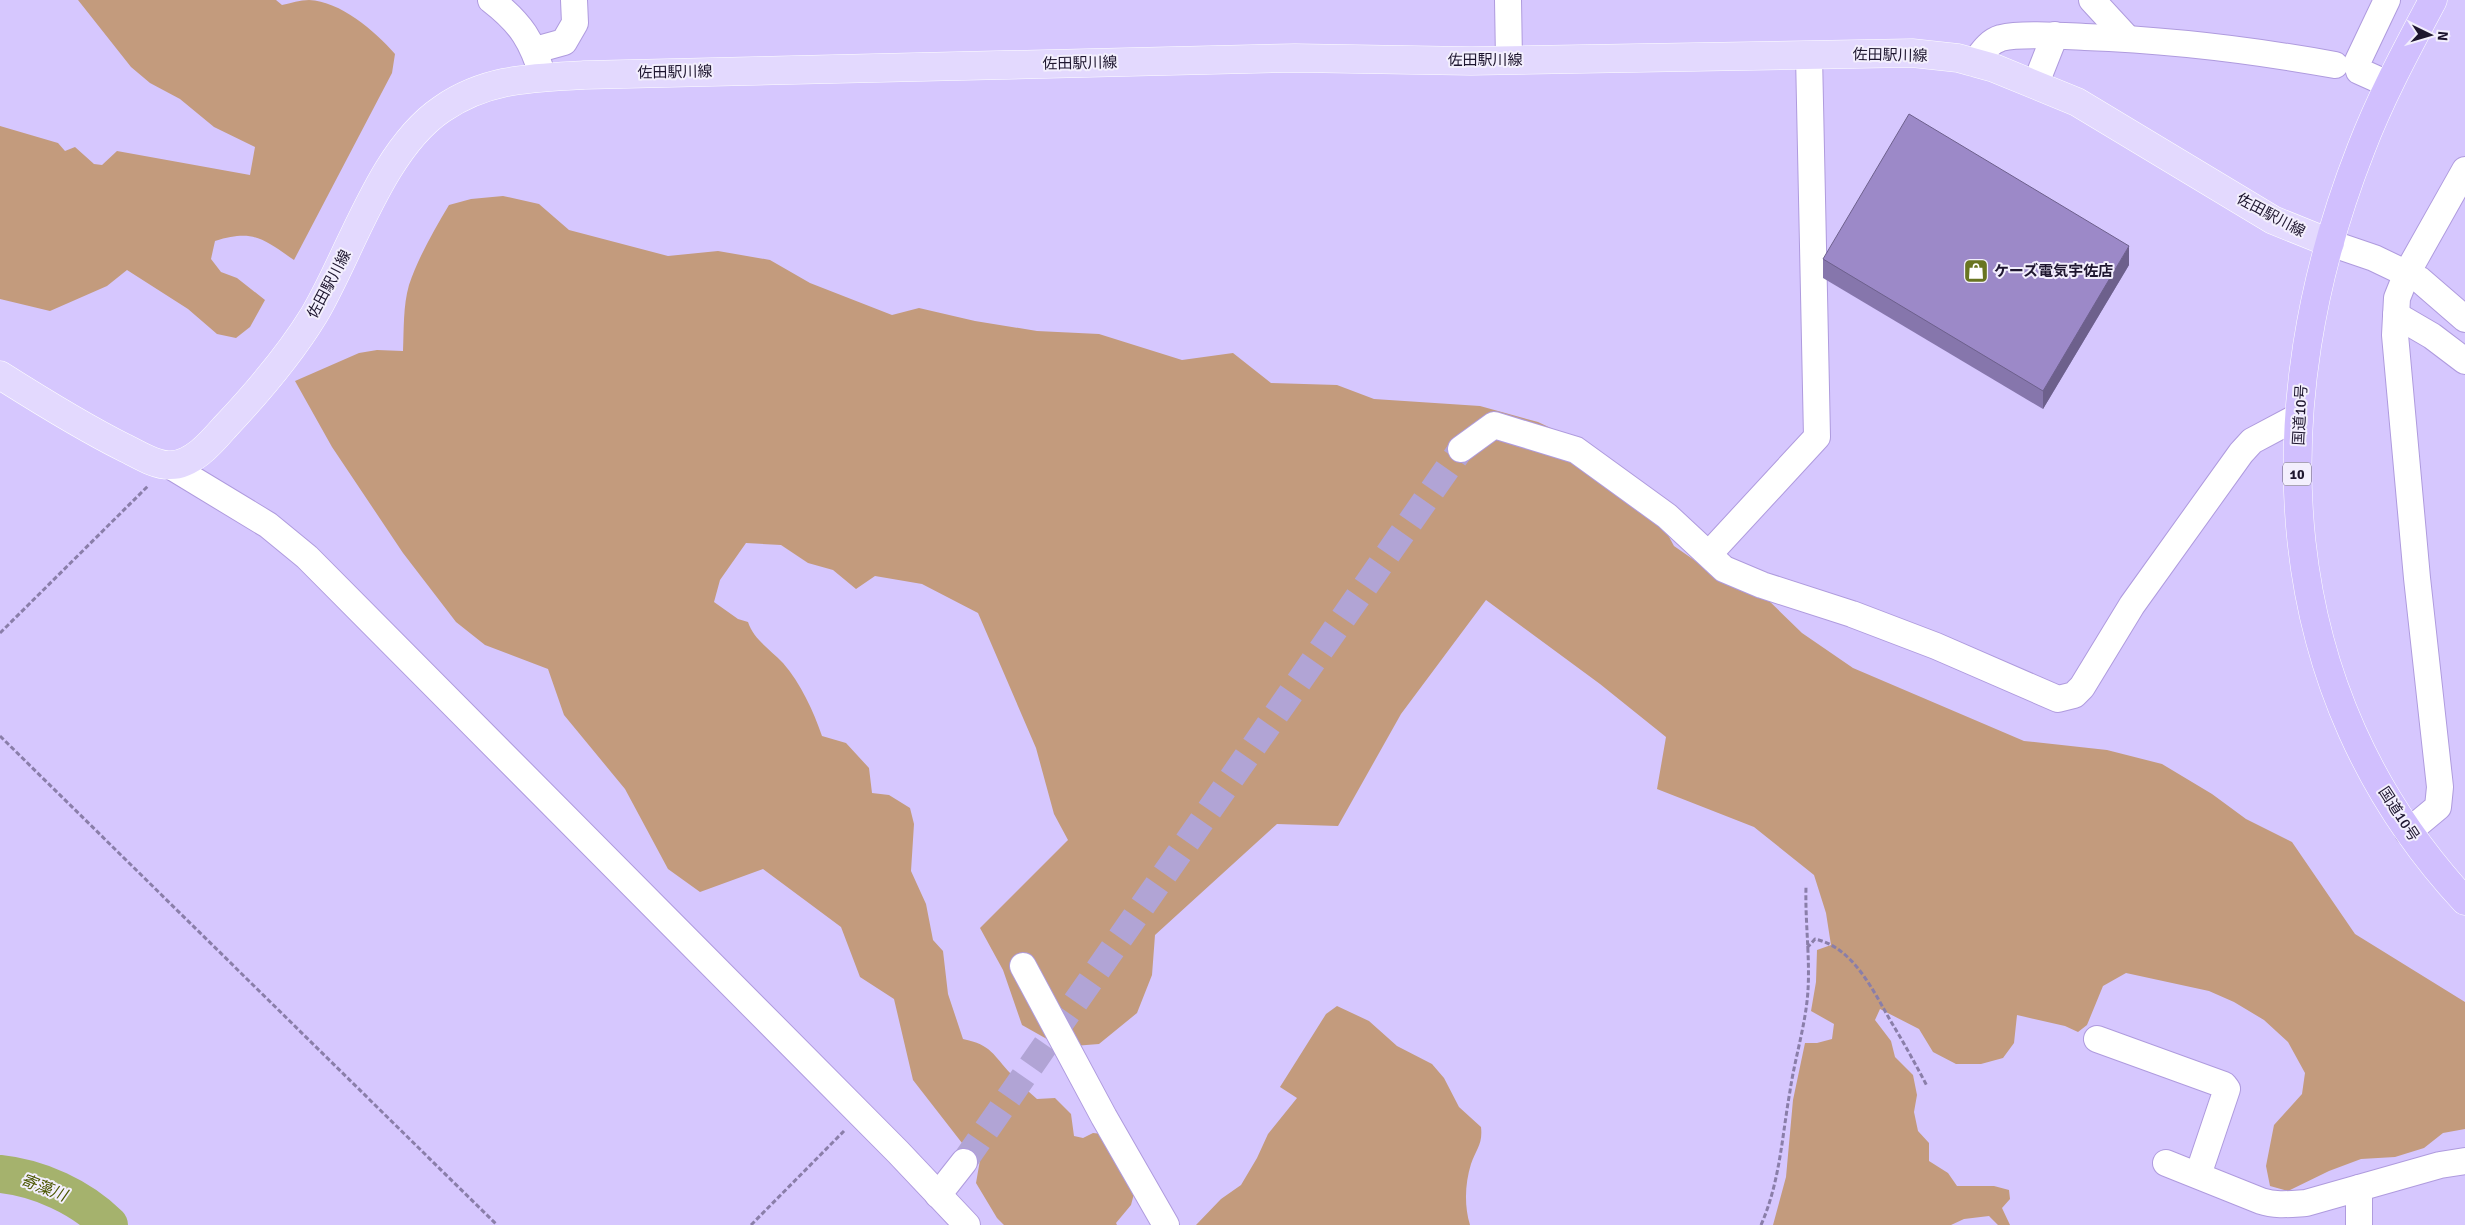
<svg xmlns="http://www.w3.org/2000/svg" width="2465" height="1225" viewBox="0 0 2465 1225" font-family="Signika,'Noto Sans JP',sans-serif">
<rect width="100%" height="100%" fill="#d6c7fe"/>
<g fill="#c39b7d">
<path d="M78 0H276L282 5C291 3 300 0 309 0 340 1 375 31 395 54L392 73 294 260C263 239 254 229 215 241L211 259 221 272 237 278 265 300 250 327 236 338 217 334 188 309 127 270 107 286 50 311 0 299V126L58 143 65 151 75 147 94 164 102 165 117 151 250 175 255 147 214 127 180 99 150 83 131 67Z"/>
<path d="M503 196 539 204 569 230 668 256 718 251 770 260 810 283 892 315 919 308 975 321 1037 331 1099 334 1182 360 1233 353 1271 383 1337 385 1374 399 1480 406 1538 422 1591 447 1641 485 1674 546 1707 569 1764 596 1802 633 1853 668 2024 741 2107 750 2162 764 2212 794 2246 819 2292 842 2355 934 2465 1002V1129L2443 1133 2424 1148 2395 1157 2361 1159 2329 1171 2288 1191 2270 1186 2266 1166 2274 1125 2302 1094 2305 1073 2288 1042 2264 1020 2234 1002 2209 991 2126 973 2103 986 2087 1025 2078 1032 2065 1026 2017 1015 2014 1043 2003 1058 1981 1064H1956L1933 1052 1919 1029 1880 1009 1875 1020 1891 1041 1895 1057 1913 1075 1917 1095 1914 1112 1918 1131 1929 1143V1161L1948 1173 1957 1186H1994L2009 1190 2010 1199 2002 1208 2010 1225H1998L1989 1216 1964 1219 1951 1225H1773L1786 1177 1793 1100 1805 1043H1817L1832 1039 1834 1024 1811 1011 1816 982 1817 950 1831 945 1826 913 1814 875 1754 827 1657 789 1666 737 1600 684 1486 600 1401 714 1338 826 1277 824 1155 935 1152 975 1137 1013 1099 1044 1061 1047 1022 1025 1003 970 980 928 1068 840 1054 814 1036 748 978 613 922 584 875 576 856 589 833 570 808 563 781 545 746 543 720 580 714 602 738 619 748 622C754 640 770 649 783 663 801 684 813 710 822 736L846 743 869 768 872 793 889 795 910 808 914 824 911 871 926 904 933 940 943 951 948 994 963 1039C992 1045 993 1055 1011 1074 1019 1083 1028 1091 1037 1099L1055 1098 1071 1114 1074 1136 1083 1138 1093 1133 1103 1134 1135 1190 1131 1205 1116 1223 1117 1225H1004L997 1218 976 1183 980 1160 962 1143 913 1080 894 999 860 977 841 927 763 869 700 892 668 869 625 789 564 715 548 669 485 645 456 622 403 553 332 447 295 381 359 353 377 350 403 351C404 329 403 306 409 285 418 258 434 230 449 205L471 199Z"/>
<path d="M1337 1006 1369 1021 1397 1046 1432 1064 1444 1078 1459 1107 1481 1127C1483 1144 1476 1149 1471 1164 1465 1183 1464 1206 1470 1225H1196L1221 1199 1241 1185 1257 1158 1268 1134 1297 1098 1280 1087 1326 1014Z"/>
</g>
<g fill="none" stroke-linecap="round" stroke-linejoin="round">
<path stroke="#a5b26d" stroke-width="38" d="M0 1174C39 1178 81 1197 109 1225"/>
<path stroke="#b1a4d5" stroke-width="26" stroke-dasharray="26 13" stroke-linecap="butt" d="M964 1162 1461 449"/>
<defs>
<g id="minor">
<path d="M491 0C522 24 532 41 543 77"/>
<path d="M1508 0 1509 60"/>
<path d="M2092 0 2128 39"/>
<path d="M2387 0 2357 63 2359 71 2388 84"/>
<path d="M535 50 564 42 575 23 574 0"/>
<path d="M1974 63C1982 53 1988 42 2001 38 2021 33 2064 36 2085 37 2170 40 2252 50 2335 65"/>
<path d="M2036 83 2055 35"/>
<path d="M2330 243 2374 258 2420 280 2465 319"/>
<path d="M2396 315 2432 336 2465 361"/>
<path d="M1461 449 1494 425 1576 450 1667 516 1724 569 1762 585 1852 614 1936 646 2058 699 2074 695 2082 687 2132 605 2241 453 2252 441 2299 416"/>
<path d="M169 465 268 525 307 557 898 1152 967 1225"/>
<path d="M1709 554 1817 437 1809 55"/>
<path d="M2408 832 2438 807 2440 787 2417 578 2395 335 2397 298 2407 273 2465 170"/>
<path d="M1023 966 1104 1117 1166 1225"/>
<path d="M2097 1039 2224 1085 2227 1089 2198 1175"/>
<path d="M2166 1163 2261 1201C2276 1206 2290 1204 2306 1203L2440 1165 2465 1161"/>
<path d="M2359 1188V1225"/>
<path d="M938 1195 964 1162"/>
</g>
<path id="major" d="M0 375C41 401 81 426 125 448 138 454 154 465 169 465 191 466 211 443 224 428 257 393 289 356 314 315 351 253 381 150 442 109 487 78 532 78 584 75L1295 58 1471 61 1912 53 1958 58 1994 68 2077 102 2273 220 2330 243"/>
<path id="highway" d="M2433 0C2407 49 2381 97 2361 149 2260 407 2269 690 2465 901"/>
</defs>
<use href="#minor" stroke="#af9bde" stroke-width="28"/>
<use href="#major" stroke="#fff" stroke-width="29"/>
<use href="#highway" stroke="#fff" stroke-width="29"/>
<g stroke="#8a7ea9" stroke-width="3" stroke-dasharray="5 2.5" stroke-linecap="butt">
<path d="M0 633 149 485"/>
<path d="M0 736 497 1225"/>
<path d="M1807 948 1815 939C1855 948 1874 993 1893 1025 1905 1045 1916 1065 1927 1086"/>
<path d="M751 1225 844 1131"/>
<path d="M1761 1225C1780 1182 1782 1136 1790 1091 1795 1057 1806 1024 1808 990 1810 956 1805 921 1806 887"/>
</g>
<use href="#minor" stroke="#fff" stroke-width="26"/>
<use href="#major" stroke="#e3d9fe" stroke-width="28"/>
<use href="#highway" stroke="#d1bffe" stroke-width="28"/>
</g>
<path fill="#8676ac" d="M1823 259 2129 265 2043 409 1823 278Z"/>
<path fill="#6d608c" d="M2129 246V265L2043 409V391Z"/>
<path fill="#9c89c8" stroke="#6d608c" d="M1909 114 2129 246 2043 391 1823 259Z"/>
<defs>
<symbol id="shop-square" viewBox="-11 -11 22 22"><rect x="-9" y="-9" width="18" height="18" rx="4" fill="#697521" stroke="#f3effd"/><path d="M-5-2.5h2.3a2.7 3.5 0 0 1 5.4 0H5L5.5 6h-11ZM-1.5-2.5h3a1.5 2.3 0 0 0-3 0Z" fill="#fff"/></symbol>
</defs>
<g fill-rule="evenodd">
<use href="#shop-square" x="1962" y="257" width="28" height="28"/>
</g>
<g text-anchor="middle" stroke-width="4" stroke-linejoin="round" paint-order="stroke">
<rect fill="#f3effd" stroke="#5e576d" stroke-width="1" x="2283" y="462.5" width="28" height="23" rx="4"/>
<g font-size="14" font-weight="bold" fill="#1e162f">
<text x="2297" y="479">10</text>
</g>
<g font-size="15" fill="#1e162f" stroke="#f3effd">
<text transform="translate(1890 55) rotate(1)" y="5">佐田駅川線</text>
<text x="1485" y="65">佐田駅川線</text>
<text transform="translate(1080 63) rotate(-1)" y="5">佐田駅川線</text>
<text transform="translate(675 72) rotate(-1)" y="5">佐田駅川線</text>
<text transform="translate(2271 215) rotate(28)" y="5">佐田駅川線</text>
<text transform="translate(329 284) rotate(-62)" y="5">佐田駅川線</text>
<text transform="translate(2300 415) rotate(-87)" y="5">国道10号</text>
<text transform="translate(2399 814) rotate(57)" y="5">国道10号</text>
</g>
<g font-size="15" font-weight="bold" fill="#1e162f" stroke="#f3effd" text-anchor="start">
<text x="1994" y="276">ケーズ電気宇佐店</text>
</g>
<g font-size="16" font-style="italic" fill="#4b5600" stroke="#f3effd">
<text transform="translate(44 1187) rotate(21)" y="6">寄藻川</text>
</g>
</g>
<g transform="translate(2430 35) rotate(95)" stroke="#f3effd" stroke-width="4" paint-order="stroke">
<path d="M0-4L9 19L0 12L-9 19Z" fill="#1e162f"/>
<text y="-8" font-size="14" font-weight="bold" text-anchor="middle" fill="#1e162f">N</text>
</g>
</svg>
